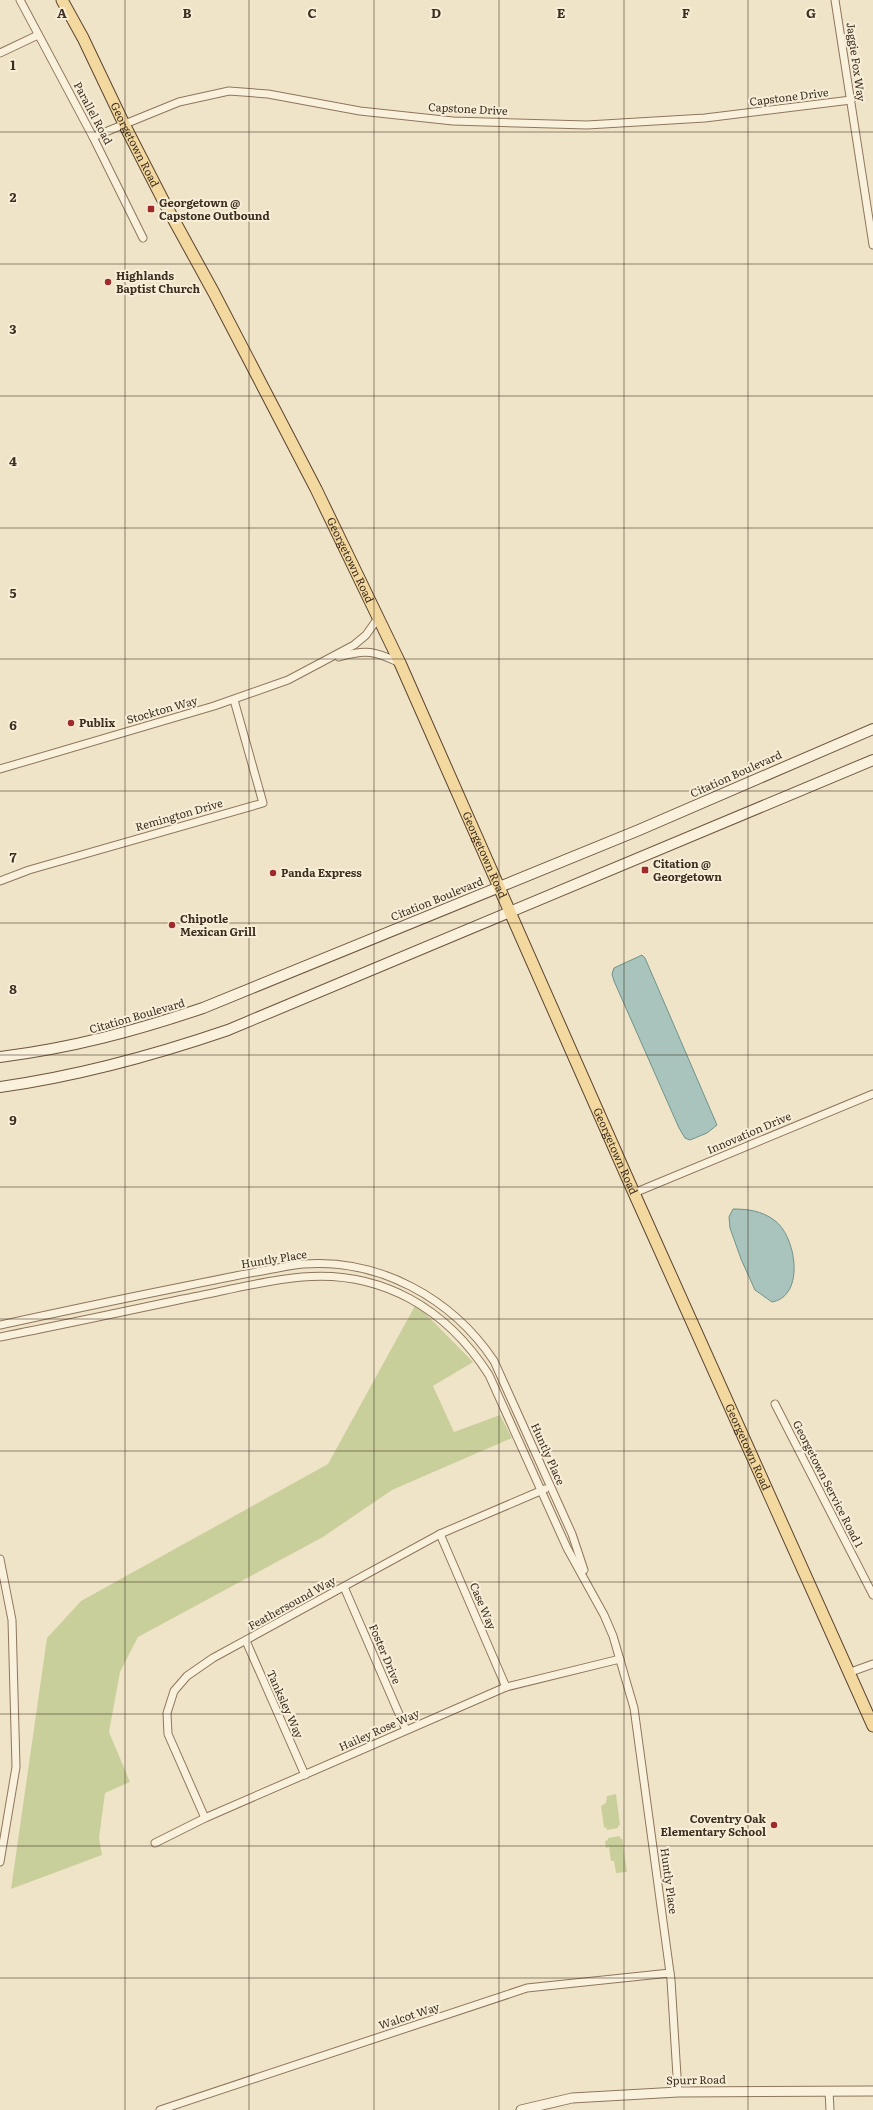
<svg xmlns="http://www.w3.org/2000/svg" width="873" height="2110" viewBox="0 0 873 2110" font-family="Literata,serif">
<rect width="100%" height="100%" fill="#f0e4c8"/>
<g fill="#c9cf9b">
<path d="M416 1304 473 1362 433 1386 454 1432 500 1415 512 1438 392 1490 323 1537 138 1637 120 1672 109 1732 130 1782 105 1793 99 1838 102 1855 11 1889 47 1638 81 1601 328 1464Z"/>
<path d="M616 1794 620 1825 618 1826V1828L607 1830 606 1827 604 1828 601 1806 606 1803 607 1796Z"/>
<path d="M620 1836V1839L622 1838 627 1872 616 1873 614 1861H611L609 1847 606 1848 605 1841 608 1840V1838Z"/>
</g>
<g fill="#a9c4bc" stroke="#6f938a">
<path d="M642 955 645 958 717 1125 707 1133 690 1140 685 1138 679 1128 614 981 612 974 614 968Z"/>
<path d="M733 1209C748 1209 762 1211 774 1220 796 1235 806 1296 772 1302L755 1290 741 1259 730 1228 729 1217Z"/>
</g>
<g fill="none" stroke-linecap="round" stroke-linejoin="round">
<defs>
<g id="minor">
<path d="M20 0 93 137 143 238"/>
<path d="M835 0 873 245"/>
<path d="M0 53 38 35"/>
<path d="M93 137 179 102 229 91 268 94 360 111 453 121 587 125 705 118 851 100"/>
<path d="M339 657C366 649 375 651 400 663"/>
<path d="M0 769 214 706 288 680 354 645 366 635 378 618"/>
<path d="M0 881 29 870 263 803 234 700"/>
<path d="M634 1193 873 1094"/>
<path d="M0 1325C60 1312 121 1299 181 1287 210 1281 239 1275 267 1270 279 1268 291 1265 303 1264 379 1258 452 1298 494 1361L572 1534 584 1570"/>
<path d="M0 1337C61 1325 122 1312 183 1299 221 1292 265 1280 302 1277 382 1270 447 1309 489 1375L567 1548 604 1615 613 1636 634 1708 671 1980 678 2092"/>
<path d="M775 1404 873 1595"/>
<path d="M440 1534 506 1687"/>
<path d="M0 1559 12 1620 16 1767 0 1862"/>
<path d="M344 1587 406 1730"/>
<path d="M246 1641 305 1775"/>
<path d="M848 1673 873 1664"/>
<path d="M205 1818 168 1734 167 1713 174 1691 187 1676 213 1658 440 1534 545 1489"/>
<path d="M155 1843 205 1818 506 1687 620 1659"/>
<path d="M829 2091 830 2110"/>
<path d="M160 2110 527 1988 670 1973"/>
</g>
<path id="tertiary" d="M521 2110 572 2098 678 2092 873 2091"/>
<g id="secondary">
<path d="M0 1057C72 1048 135 1031 203 1008L639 830 873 729"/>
<path d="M0 1087C79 1076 152 1056 228 1030L873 760"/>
</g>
<g id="primary">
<path id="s1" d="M62 0 83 38 124 124 164 202 214 293 316 489 400 663 634 1193 873 1726"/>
</g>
</defs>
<use href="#minor" stroke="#8d765c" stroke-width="9"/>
<use href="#tertiary" stroke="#8d765c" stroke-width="11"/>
<use href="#secondary" stroke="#6f573f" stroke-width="12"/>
<use href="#primary" stroke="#5b4430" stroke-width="13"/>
<use href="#minor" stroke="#faf1dc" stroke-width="7"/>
<use href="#tertiary" stroke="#faf1dc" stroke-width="9"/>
<use href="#secondary" stroke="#faf1dc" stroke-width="10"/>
<use href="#primary" stroke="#f3d9a0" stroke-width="11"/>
</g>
<path fill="none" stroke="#3d2e20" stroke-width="1" stroke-opacity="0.55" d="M125 0V2110M249 0V2110M374 0V2110M499 0V2110M624 0V2110M748 0V2110M0 132H873M0 264H873M0 396H873M0 528H873M0 659H873M0 791H873M0 923H873M0 1055H873M0 1187H873M0 1319H873M0 1451H873M0 1582H873M0 1714H873M0 1846H873M0 1978H873"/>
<g fill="#9e2a2b" stroke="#f7eed8" stroke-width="1.5">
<rect x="147" y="205" width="8" height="8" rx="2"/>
<circle cx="108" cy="282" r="4"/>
<circle cx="71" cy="723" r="4"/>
<rect x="641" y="866" width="8" height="8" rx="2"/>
<circle cx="273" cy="873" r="4"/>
<circle cx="172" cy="925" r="4"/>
<circle cx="774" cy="1825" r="4"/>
</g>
<g text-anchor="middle" stroke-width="4" stroke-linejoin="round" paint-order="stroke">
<g font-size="11" fill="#3d2e20" stroke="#f7eed8">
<text transform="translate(856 62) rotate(82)" y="4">Jaggie Fox Way</text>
<text transform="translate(789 97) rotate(-7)" y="4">Capstone Drive</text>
<text transform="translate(468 109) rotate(3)" y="4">Capstone Drive</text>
<text transform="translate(93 113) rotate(62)" y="4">Parallel Road</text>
<text dy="4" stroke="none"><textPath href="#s1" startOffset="162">Georgetown Road</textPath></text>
<text dy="4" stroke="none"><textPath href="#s1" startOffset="630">Georgetown Road</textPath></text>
<text transform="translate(162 710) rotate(-16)" y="4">Stockton Way</text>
<text transform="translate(736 774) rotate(-24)" y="4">Citation Boulevard</text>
<text transform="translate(179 815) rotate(-16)" y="4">Remington Drive</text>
<text dy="4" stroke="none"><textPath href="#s1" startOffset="954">Georgetown Road</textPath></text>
<text transform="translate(437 899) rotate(-22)" y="4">Citation Boulevard</text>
<text transform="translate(137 1016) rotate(-16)" y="4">Citation Boulevard</text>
<text transform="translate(749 1133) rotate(-23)" y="4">Innovation Drive</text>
<text dy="4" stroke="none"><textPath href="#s1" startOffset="1278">Georgetown Road</textPath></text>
<text transform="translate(274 1259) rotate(-9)" y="4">Huntly Place</text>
<text dy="4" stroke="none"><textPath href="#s1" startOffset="1602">Georgetown Road</textPath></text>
<text transform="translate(548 1454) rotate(66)" y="4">Huntly Place</text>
<text transform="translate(828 1484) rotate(63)" y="4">Georgetown Service Road 1</text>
<text transform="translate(292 1603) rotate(-29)" y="4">Feathersound Way</text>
<text transform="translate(483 1606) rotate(67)" y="4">Case Way</text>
<text transform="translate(385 1654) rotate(67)" y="4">Foster Drive</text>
<text transform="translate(285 1704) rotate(66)" y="4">Tanksley Way</text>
<text transform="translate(379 1730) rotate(-24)" y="4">Hailey Rose Way</text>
<text transform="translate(669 1881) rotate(82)" y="4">Huntly Place</text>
<text transform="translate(409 2016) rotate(-18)" y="4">Walcot Way</text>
<text transform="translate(696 2080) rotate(-1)" y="4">Spurr Road</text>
</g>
<g font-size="11" font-weight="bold" fill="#3d2e20" stroke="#f7eed8" text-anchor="start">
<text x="159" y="207">Georgetown @<tspan x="159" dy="13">Capstone Outbound</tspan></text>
<text x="116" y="280">Highlands<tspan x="116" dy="13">Baptist Church</tspan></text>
<text x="79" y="727">Publix</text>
<text x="653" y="868">Citation @<tspan x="653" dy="13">Georgetown</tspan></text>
<text x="281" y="877">Panda Express</text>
<text x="180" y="923">Chipotle<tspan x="180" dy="13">Mexican Grill</tspan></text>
<text x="766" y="1823" text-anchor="end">Coventry Oak<tspan x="766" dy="13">Elementary School</tspan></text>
</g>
</g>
<g font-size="13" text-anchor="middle" font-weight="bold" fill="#3d2e20" stroke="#f7eed8" stroke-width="4" stroke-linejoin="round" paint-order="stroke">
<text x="62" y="18">A</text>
<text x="187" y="18">B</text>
<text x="312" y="18">C</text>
<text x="436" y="18">D</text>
<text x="561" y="18">E</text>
<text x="686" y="18">F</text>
<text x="811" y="18">G</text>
<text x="13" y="70">1</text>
<text x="13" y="202">2</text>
<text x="13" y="334">3</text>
<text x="13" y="466">4</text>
<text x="13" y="598">5</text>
<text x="13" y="730">6</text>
<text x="13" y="862">7</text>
<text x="13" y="994">8</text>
<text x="13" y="1125">9</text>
</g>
</svg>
